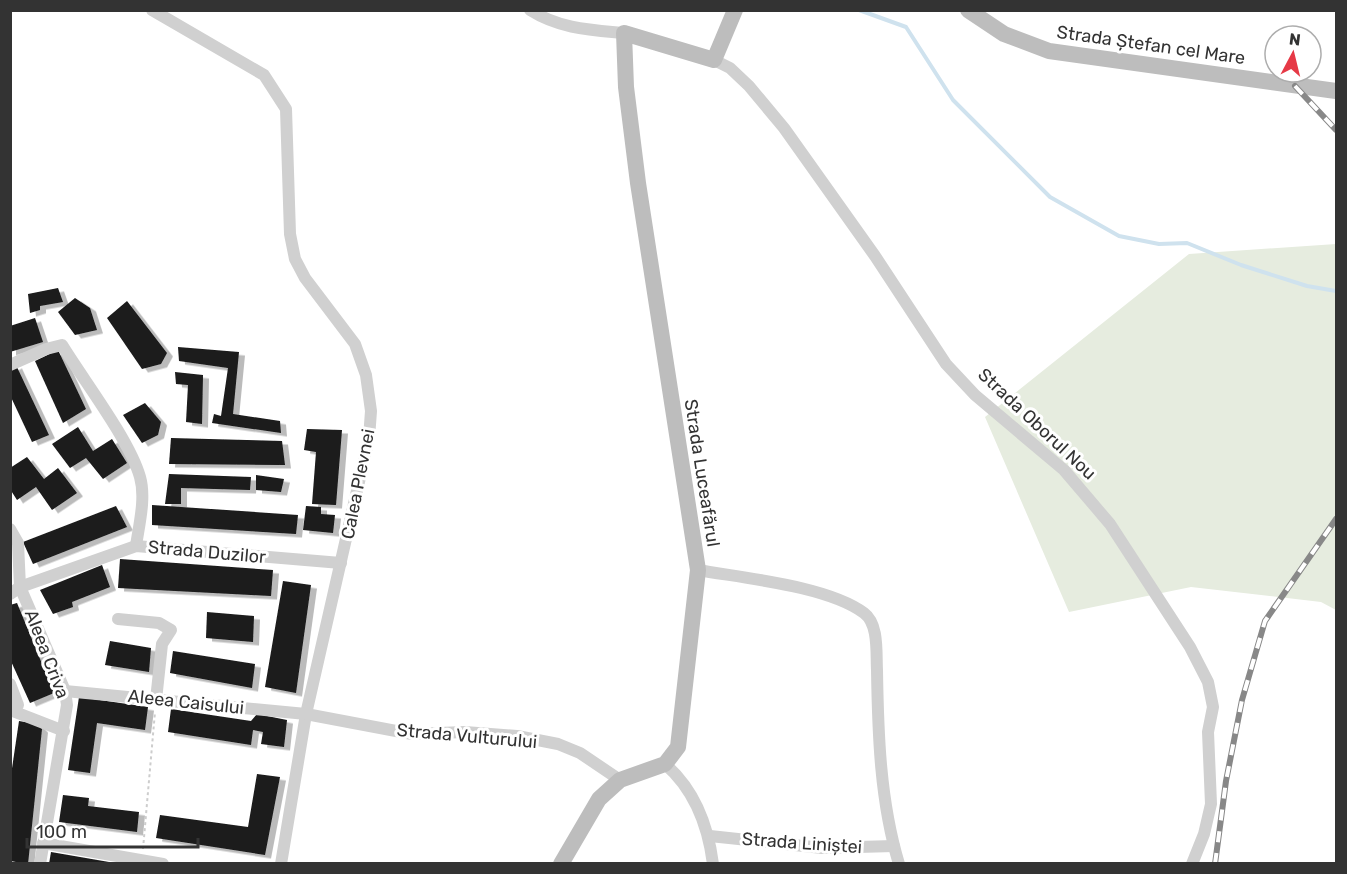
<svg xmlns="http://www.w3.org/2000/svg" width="1347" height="874" viewBox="0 0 1347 874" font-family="Rubik,sans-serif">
<defs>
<filter id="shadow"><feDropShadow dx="6" dy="3.5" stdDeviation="0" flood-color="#0004"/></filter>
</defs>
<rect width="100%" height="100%" fill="#fff"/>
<path fill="#e6ecdf" d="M1336 244V610L1321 602 1191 587 1069 612 985 417 1189 254Z"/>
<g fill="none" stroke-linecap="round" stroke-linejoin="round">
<path stroke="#cfe2ee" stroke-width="4" d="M859 10 906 27 953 100 1050 197 1119 236 1159 244 1187 243 1241 265 1307 286 1336 291"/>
</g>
<g fill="#1a1a1a" filter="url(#shadow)">
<path d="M58 288 63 302 40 306V310L30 313 28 294Z"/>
<path d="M75 298 90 308 97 330 75 335 58 312Z"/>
<path d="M127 301 167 353 161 364 142 369 107 318Z"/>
<path d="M35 318 43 342 10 352V326Z"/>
<path d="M178 347 239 352 233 414 280 421 281 433 212 423 214 414 221 416 228 368 179 361Z"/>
<path d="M58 350 86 409 63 423 35 361Z"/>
<path d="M16 365 49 435 32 442 10 395V368Z"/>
<path d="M175 372 203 375 202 424 186 422 188 385 176 384Z"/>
<path d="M145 403 161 422 158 435 142 443 123 415Z"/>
<path d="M78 427 93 451 112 439 127 463 103 479 86 458 70 468 52 444Z"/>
<path d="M307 429 342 430 336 505 312 504 316 452 304 450Z"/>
<path d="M171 438 282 441 285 465 169 464Z"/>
<path d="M27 457 44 479 58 468 77 493 52 510 36 487 17 500 10 489V468Z"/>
<path d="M169 474 251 477 250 490 181 488V504H165Z"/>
<path d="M256 475 284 479 281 492 256 490Z"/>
<path d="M152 505 298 515 296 534 152 525Z"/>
<path d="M116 506 127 527 33 564 23 542Z"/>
<path d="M306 506 321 507V514L335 515 333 533 303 530Z"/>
<path d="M120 559 273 570 271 596 118 588Z"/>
<path d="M102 565 110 587 72 602 73 607 53 614 40 590Z"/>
<path d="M283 581 311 585 296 693 265 687Z"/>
<path d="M17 603 54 693 30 703 10 659V605Z"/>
<path d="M207 612 254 616 253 642 206 638Z"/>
<path d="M110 641 151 648 149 672 105 665Z"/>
<path d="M173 651 255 664 252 688 170 673Z"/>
<path d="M79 697 148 707 145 730 97 723 90 773 68 770Z"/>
<path d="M171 709 251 721 257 714 287 720 284 747 261 744 263 732 253 730 251 745 168 732Z"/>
<path d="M19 721 37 724 42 729 28 864 10 861V782Z"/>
<path d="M257 774 280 777 265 855 156 838 160 815 248 827Z"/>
<path d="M63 795 89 798 88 806 139 812 137 832 59 822Z"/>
<path d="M51 852 109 862V864H49Z"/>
</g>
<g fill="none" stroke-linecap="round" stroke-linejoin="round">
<path stroke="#cdcdcd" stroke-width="2" stroke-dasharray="3 3" stroke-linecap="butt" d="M143 849 155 712"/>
<g stroke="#d0d0d0" stroke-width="12">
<path d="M152 10 264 75 286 109 290 234 295 259 305 278 355 344 366 375 371 411 369 438 306 714 281 864"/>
<path d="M530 10C560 29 591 30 624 33"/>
<path d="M714 60 730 68 749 86 784 128 875 256 946 364 975 395 1064 470 1110 524 1190 647 1208 682 1213 707 1208 732 1211 804 1204 834 1192 864"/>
<path d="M10 365 46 349 62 345C84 381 129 439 140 477 146 498 139 525 136 546"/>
<path d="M10 529 18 543 20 587 65 691 67 705 40 864"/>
<path d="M698 570C743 578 828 586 864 613 879 624 876 653 877 670 878 734 880 801 899 864"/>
<path d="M10 594 20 587 136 546 341 563"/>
<path d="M118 619 159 623 171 630 162 644 156 700"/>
<path d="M10 684 18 705 10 707"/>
<path d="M65 691 306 714 412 734 465 732 517 736 558 744 580 753 620 780"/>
<path d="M10 710 64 731"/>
<path d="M665 764C695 790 708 825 713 864"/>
<path d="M710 836 822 848 894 846"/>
<path d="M43 843 163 864"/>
</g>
<g stroke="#bdbdbd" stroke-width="16">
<path d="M968 10 1004 34 1049 51 1336 91"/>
<path d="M561 864 599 799 620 780 665 764 678 747 698 570 638 183 626 87 624 33 714 60 735 10"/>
</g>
<defs>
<g id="rail">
<path d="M1295 86 1336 130"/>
<path d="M1215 864 1226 781 1242 700 1265 621 1336 519"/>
</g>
</defs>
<use href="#rail" stroke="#888" stroke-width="6"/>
<use href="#rail" stroke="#fff" stroke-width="4" stroke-dasharray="11" stroke-linecap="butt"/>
</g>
<g text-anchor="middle" stroke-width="6" stroke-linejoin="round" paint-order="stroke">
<g font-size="18" fill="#333" stroke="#fff">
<text transform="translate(1151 45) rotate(8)" y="6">Strada Ștefan cel Mare</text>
<text transform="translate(1037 424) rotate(43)" y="6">Strada Oborul Nou</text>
<text transform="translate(702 473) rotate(81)" y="6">Strada Luceafărul</text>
<text transform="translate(358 484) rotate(-79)" y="6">Calea Plevnei</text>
<text transform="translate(207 552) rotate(5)" y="6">Strada Duzilor</text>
<text transform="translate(47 654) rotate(69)" y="6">Aleea Criva</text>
<text transform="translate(186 702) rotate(6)" y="6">Aleea Caisului</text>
<text transform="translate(467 736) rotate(5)" y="6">Strada Vulturului</text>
<text transform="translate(802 843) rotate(4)" y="6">Strada Liniștei</text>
</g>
</g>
<rect width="1347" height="874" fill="none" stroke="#333333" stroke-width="24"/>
<g transform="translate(1293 54) rotate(7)"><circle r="28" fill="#ffffff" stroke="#adadad" stroke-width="1.5"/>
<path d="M0-4.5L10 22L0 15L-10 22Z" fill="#e63946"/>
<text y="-9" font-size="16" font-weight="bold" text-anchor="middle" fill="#333333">N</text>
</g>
<path d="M27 838v9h171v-9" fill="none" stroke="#333333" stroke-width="3"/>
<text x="36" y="838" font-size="18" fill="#333333" stroke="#ffffff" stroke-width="4.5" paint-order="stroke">100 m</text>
</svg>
